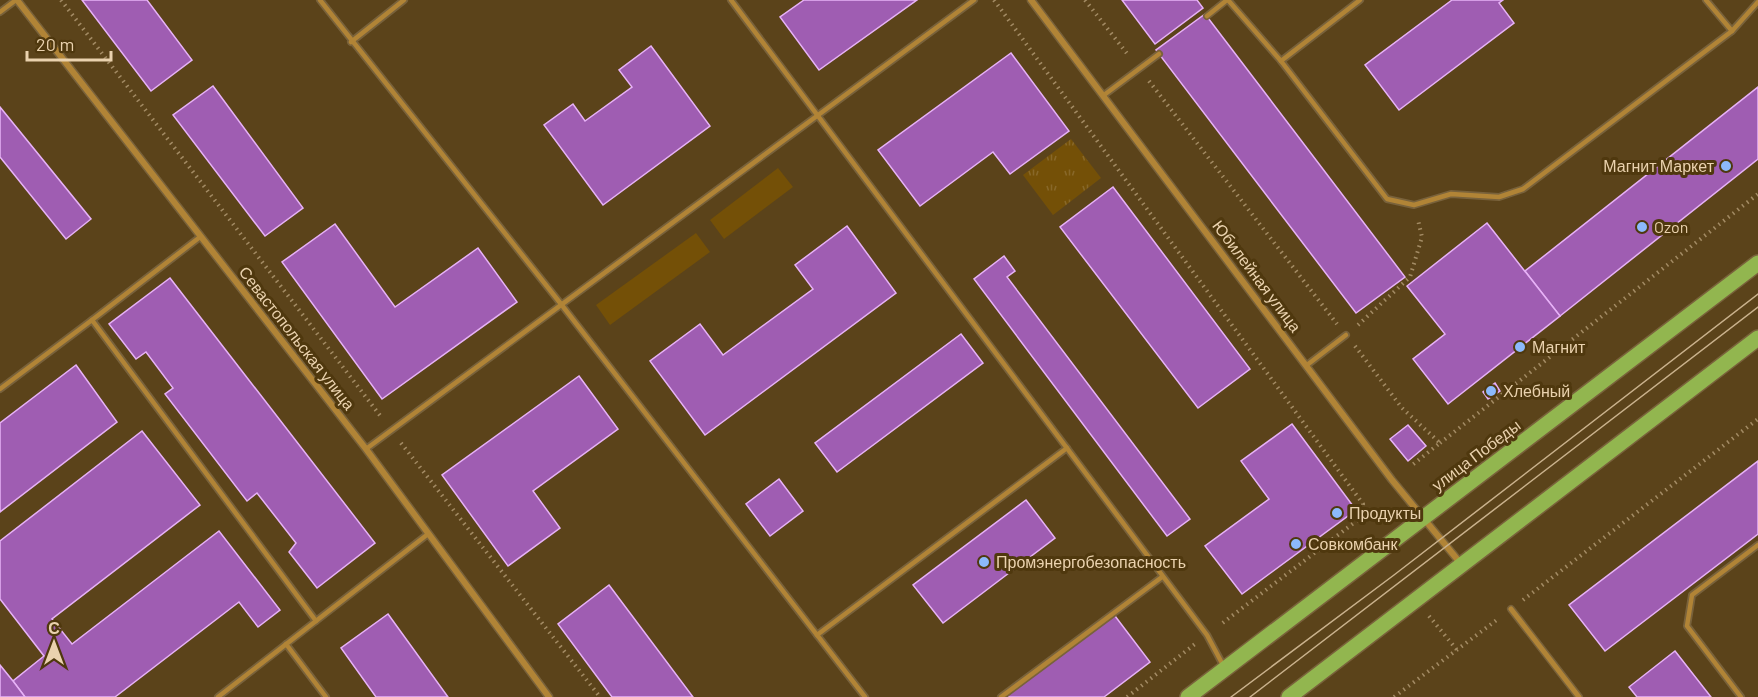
<svg xmlns="http://www.w3.org/2000/svg" width="1758" height="697" viewBox="0 0 1758 697" font-family="Barlow,sans-serif">
<defs>
<pattern id="park-tufts" width="24" height="20" patternUnits="userSpaceOnUse" patternTransform="scale(1.5)"><rect width="24" height="20" fill="#745007"/><path d="M3 7l-1-3M5 7V3M7 7l1-3M15 17l-1-3M17 17v-4M19 17l1-3" fill="none" stroke="#886829"/></pattern>
</defs>
<rect width="100%" height="100%" fill="#5b431a"/>
<g fill="#745007">
<path d="M778 168 793 187 724 239 710 220Z"/>
<path d="M696 233 710 252 610 325 596 305Z"/>
</g>
<path fill="url(#park-tufts)" d="M1071 139 1101 178 1053 215 1023 175Z"/>
<g fill="#9f5db2" stroke="#e7b2f7" stroke-width="1.5">
<path d="M82 0H147L192 60 151 91Z"/>
<path d="M804 0H917L819 70 780 17Z"/>
<path d="M1122 0H1197L1203 8 1155 44Z"/>
<path d="M1452 0H1503L1499 3 1514 23 1399 110 1365 65Z"/>
<path d="M1205 14 1405 277 1356 313 1156 50Z"/>
<path d="M651 46 710 126 603 205 544 125 573 104 585 121 632 87 619 70Z"/>
<path d="M1011 53 1069 131 1010 174 993 152 920 206 878 150Z"/>
<path d="M213 86 303 208 265 236 173 115Z"/>
<path d="M1758 87V159L1560 316 1525 271Z"/>
<path d="M0 107 91 219 66 239 0 157Z"/>
<path d="M1113 187 1250 369 1198 408 1060 227Z"/>
<path d="M1487 223 1560 316 1448 404 1413 359 1445 334 1407 286Z"/>
<path d="M335 224 395 307 478 248 517 302 382 399 282 262Z"/>
<path d="M847 226 896 293 705 435 650 361 700 324 723 355 813 289 795 265Z"/>
<path d="M1004 256 1015 271 1007 277 1190 519 1167 536 974 279Z"/>
<path d="M170 278 375 543 317 588 289 552 296 543 257 493 247 501 165 394 173 388 146 352 136 359 109 324Z"/>
<path d="M961 334 983 363 837 472 815 443Z"/>
<path d="M76 365 117 422 0 512V423Z"/>
<path d="M579 376 618 429 533 491 560 528 508 566 442 475Z"/>
<path d="M1495 383 1500 391 1488 399 1483 392Z"/>
<path d="M1292 424 1356 510 1242 594 1205 546 1269 499 1241 461Z"/>
<path d="M1408 425 1426 446 1408 461 1390 439Z"/>
<path d="M142 431 200 505 52 619 72 644 219 531 280 610 258 627 239 602 115 697H25L13 681 44 656 0 599V541Z"/>
<path d="M1758 461V534L1605 651 1569 605Z"/>
<path d="M779 479 803 511 770 536 746 504Z"/>
<path d="M1026 500 1055 538 943 623 913 585Z"/>
<path d="M609 585 693 697H612L558 624Z"/>
<path d="M1112 612 1150 662 1104 697H999Z"/>
<path d="M388 614 448 697H376L341 648Z"/>
<path d="M1675 651 1711 697H1637L1629 687Z"/>
<path d="M0 665 13 681 25 697H0Z"/>
</g>
<g fill="none" stroke-linecap="round" stroke-linejoin="round">
<defs>
<g id="service">
<path d="M320 0 561 304 865 697"/>
<path d="M731 0 1207 635 1223 665"/>
<path d="M1228 0 1281 61 1387 199 1414 205 1451 194 1499 197 1523 189 1732 31 1758 2"/>
<path d="M1706 0 1732 31"/>
<path d="M0 12 16 0"/>
<path d="M1207 16 1227 0"/>
<path d="M351 42 404 0"/>
<path d="M1281 61 1360 0"/>
<path d="M1104 95 1159 54"/>
<path d="M92 320 200 237"/>
<path d="M1307 365 1346 335"/>
<path d="M0 389 92 320 316 621"/>
<path d="M366 449 974 0"/>
<path d="M817 635 1067 448"/>
<path d="M286 644 326 697"/>
<path d="M218 697 428 534"/>
<path d="M1001 697 1162 577"/>
<path d="M1741 697 1687 626 1692 595 1758 545"/>
</g>
<path id="pedestrian" d="M1511 609 1579 697"/>
<g id="minor">
<path d="M17 0 366 449 549 697"/>
<path d="M1031 0 1392 480 1462 565"/>
</g>
<g id="primary">
<path d="M1188 697 1758 263"/>
<path d="M1289 697 1758 338"/>
</g>
</defs>
<use href="#service" stroke="#79623b" stroke-width="8"/>
<use href="#pedestrian" stroke="#79623b" stroke-width="8"/>
<use href="#minor" stroke="#79623b" stroke-width="9"/>
<use href="#primary" stroke="#79623b" stroke-width="18"/>
<g stroke="#a38b64" stroke-width="4" stroke-dasharray="1.5 4.5" stroke-linecap="butt">
<path d="M61 0 382 418"/>
<path d="M994 0 1363 504 1359 519 1220 625"/>
<path d="M1085 0 1129 56"/>
<path d="M1149 81 1337 324"/>
<path d="M1358 325 1410 277 1422 237 1418 220"/>
<path d="M1355 346 1402 408 1440 443 1411 466"/>
<path d="M401 443 600 697"/>
<path d="M1440 443 1758 194"/>
<path d="M1523 600 1758 419"/>
<path d="M1429 616 1457 650"/>
<path d="M1127 697 1195 644"/>
<path d="M1394 697 1498 619"/>
</g>
<use href="#service" stroke="#b18436" stroke-width="4.5"/>
<use href="#pedestrian" stroke="#b18436" stroke-width="5"/>
<use href="#minor" stroke="#b18436" stroke-width="6"/>
<use href="#primary" stroke="#92b64f" stroke-width="15"/>
<g stroke="#cab28d" stroke-width="1.5">
<path d="M1231 697 1394 575 1758 294"/>
<path d="M1250 697 1758 307"/>
</g>
</g>
<g fill="#8cb9fc" stroke="#4f380e" stroke-width="2">
<circle cx="1726" cy="166" r="6"/>
<circle cx="1642" cy="227" r="6"/>
<circle cx="1520" cy="347" r="6"/>
<circle cx="1491" cy="391" r="6"/>
<circle cx="1337" cy="513" r="6"/>
<circle cx="1296" cy="544" r="6"/>
<circle cx="984" cy="562" r="6"/>
</g>
<g text-anchor="middle" stroke-width="6" stroke-linejoin="round" paint-order="stroke">
<g font-size="16" fill="#ead2ae" stroke="#4f380e" text-anchor="start">
<text x="1714" y="172" text-anchor="end">Магнит Маркет</text>
<text x="1654" y="233">Ozon</text>
<text x="1532" y="353">Магнит</text>
<text x="1503" y="397">Хлебный</text>
<text x="1349" y="519">Продукты</text>
<text x="1308" y="550">Совкомбанк</text>
<text x="996" y="568">Промэнергобезопасность</text>
</g>
<g font-size="16" fill="#ead2ae" stroke="#4f380e">
<text transform="translate(1257 276) rotate(53)" y="6">Юбилейная улица</text>
<text transform="translate(297 338) rotate(52)" y="6">Севастопольская улица</text>
<text transform="translate(1476 455) rotate(-37)" y="6">улица Победы</text>
</g>
</g>
<g transform="translate(54 643)" stroke="#4f380e" stroke-width="4.5" paint-order="stroke">
<path d="M0-4.5L10 22L0 15L-10 22Z" fill="#ead2ae"/>
<text y="-9" font-size="16" font-weight="bold" text-anchor="middle" fill="#ead2ae">С</text>
</g>
<path d="M27 51v9h84v-9" fill="none" stroke="#ead2ae" stroke-width="3"/>
<text x="36" y="51" font-size="18" fill="#ead2ae" stroke="#4f380e" stroke-width="4.5" paint-order="stroke">20 m</text>
</svg>
